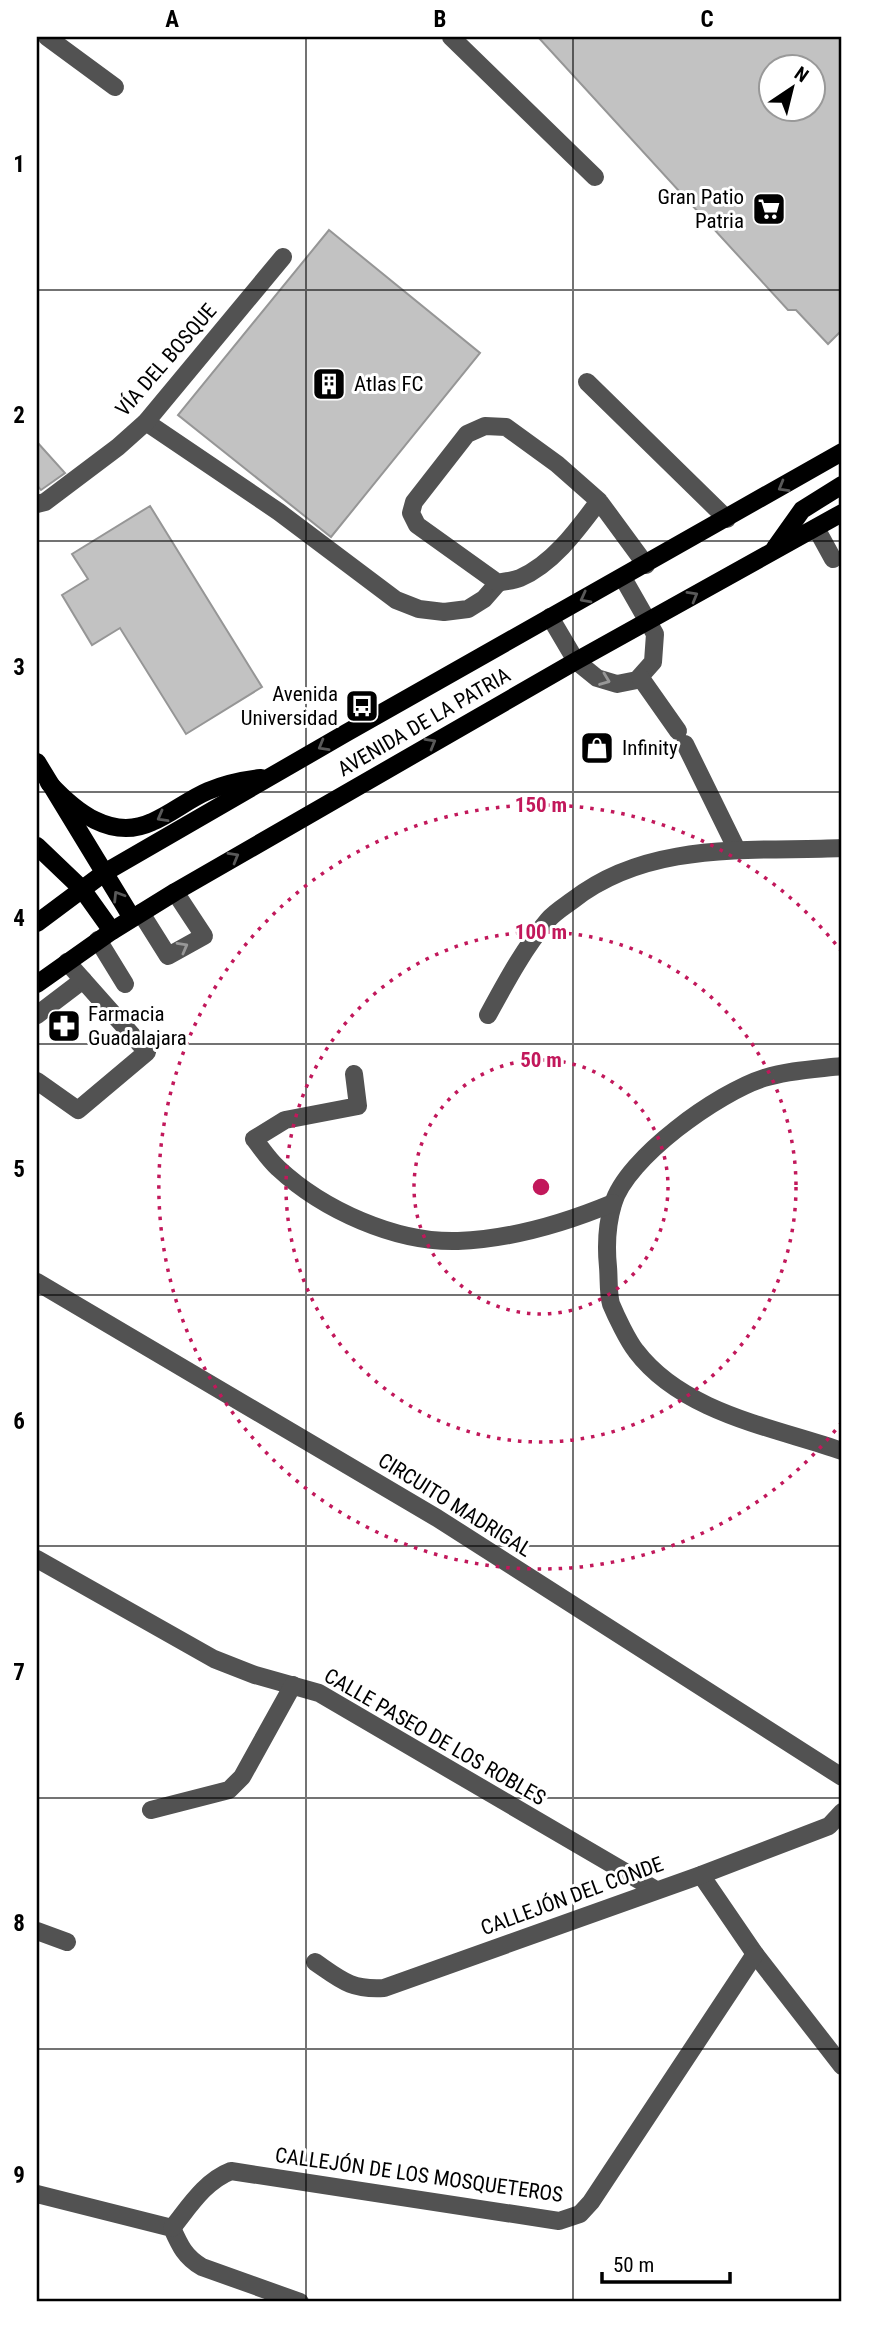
<svg xmlns="http://www.w3.org/2000/svg" width="879" height="2339" viewBox="0 0 879 2339" font-family="'Roboto Condensed',sans-serif">
<rect width="100%" height="100%" fill="#fff"/>
<g fill="#c2c2c2" stroke="#969696" stroke-width="2" fill-rule="evenodd">
<path d="M538 37H842V330L828 344 796 310H788ZM771 66H813V108H771Z"/>
<path d="M329 230 480 353 331 537 178 415Z"/>
<path d="M37 442 65 473 41 490 37 485Z"/>
<path d="M150 506 262 687 186 734 120 628 92 645 62 595 88 579 72 554Z"/>
</g>
<g fill="none" stroke-linecap="round" stroke-linejoin="round">
<g stroke="#525252" stroke-width="18">
<path d="M47 37 115 87"/>
<path d="M451 37 595 177"/>
<path d="M587 382 727 519"/>
<path d="M146 422 279 512 396 600 419 609 444 612 468 609 484 599 498 583"/>
<path d="M599 501C578 529 553 564 520 578 513 581 505 581 498 583L417 525 411 513 414 502 467 434 485 426 506 427 557 464 599 501 646 565"/>
<path d="M37 504 45 502 118 447 146 422 283 257"/>
<path d="M816 528 833 559"/>
<path d="M550 617 576 661 597 678 617 684 637 680 653 662 655 634 623 578"/>
<path d="M640 677 678 731"/>
<path d="M685 744 737 850"/>
<path d="M141 913 168 956 204 936 175 892"/>
<path d="M98 940 125 984"/>
<path d="M37 1015 83 980"/>
<path d="M488 1015C506 982 524 948 548 920 555 912 565 906 573 900 650 840 751 852 842 848"/>
<path d="M842 1066C817 1069 789 1070 764 1078 719 1092 626 1158 613 1204 607 1224 606 1247 608 1267 609 1278 608 1293 611 1304 616 1316 628 1341 636 1351 683 1413 773 1427 842 1451"/>
<path d="M354 1074 358 1106 285 1120 254 1139C262 1149 269 1160 278 1168 323 1210 396 1243 458 1241 510 1239 565 1223 613 1203"/>
<path d="M37 1081 78 1110 147 1052 67 962"/>
<path d="M37 1282 437 1518 842 1777"/>
<path d="M37 1559 214 1659 255 1675 319 1693 656 1890"/>
<path d="M151 1810 229 1790 242 1777 293 1685"/>
<path d="M701 1875 755 1954 842 2066"/>
<path d="M37 1931 67 1942"/>
<path d="M315 1962C341 1980 351 1990 384 1988L701 1875 829 1826 842 1812"/>
<path d="M37 2194 172 2228C180 2246 185 2257 202 2267L300 2302"/>
<path d="M172 2228C189 2207 205 2181 231 2171L559 2221 580 2214 591 2202 755 1954"/>
</g>
<g stroke="#000" stroke-width="18">
<path d="M775 548 802 510 842 485"/>
<path d="M37 762 132 918"/>
<path d="M49 783C75 811 111 841 152 822 171 814 189 799 208 791 225 784 243 780 261 778"/>
<path d="M37 846 82 889 112 931"/>
<path d="M37 923 104 873 346 733 842 452"/>
<path d="M37 984 112 931 175 892 576 661 842 513"/>
</g>
</g>
<defs><path id="oneway-chevron" d="M-2-3.5L2.5 0L-2 3.5" fill="none" stroke-width="1.6" stroke-linecap="round" stroke-linejoin="round" transform="scale(1.75)"/></defs>
<g stroke="#595959">
<use href="#oneway-chevron" transform="translate(783 487) rotate(150)"/>
<use href="#oneway-chevron" transform="translate(693 596) rotate(-30)"/>
<use href="#oneway-chevron" transform="translate(585 598) rotate(152)"/>
<use href="#oneway-chevron" transform="translate(431 743) rotate(-30)"/>
<use href="#oneway-chevron" transform="translate(323 746) rotate(150)"/>
<use href="#oneway-chevron" transform="translate(162 817) rotate(151)"/>
<use href="#oneway-chevron" transform="translate(234 857) rotate(-30)"/>
<use href="#oneway-chevron" transform="translate(118 896) rotate(-122)"/>
</g>
<g stroke="#979797">
<use href="#oneway-chevron" transform="translate(605 680) rotate(21)"/>
<use href="#oneway-chevron" transform="translate(183 947) rotate(-29)"/>
</g>
<path fill="none" stroke="#000" stroke-width="2" stroke-opacity="0.55" d="M306 37V2302M573 37V2302M37 290H842M37 541H842M37 792H842M37 1044H842M37 1295H842M37 1546H842M37 1798H842M37 2049H842"/>
<g fill="none" stroke="#c2185b" stroke-width="3.5" stroke-dasharray="3.5 7">
<circle cx="541" cy="1187" r="127"/>
<circle cx="541" cy="1187" r="255"/>
<path d="M842 1422A382 382 0 1 1 842 952"/>
</g>
<defs>
<symbol id="supermarket-square" viewBox="-11 -11 22 22"><rect x="-9" y="-9" width="18" height="18" rx="4" fill="#000" stroke="#fff"/><path d="M-6-5.5h2.5l.6 2H6L4.5 2H-2.5L-4.4-4H-6ZM-1.5 3.2a1.3 1.3 0 1 0 .1 0ZM3 3.2a1.3 1.3 0 1 0 .1 0Z" fill="#fff"/></symbol>
<symbol id="building-square" viewBox="-11 -11 22 22"><rect x="-9" y="-9" width="18" height="18" rx="4" fill="#000" stroke="#fff"/><path d="M-4-6H4V6H1V3H-1V6H-4ZM-2.5-4.3h1.7v1.8h-1.7ZM.8-4.3h1.7v1.8H.8ZM-2.5-1h1.7V.8h-1.7ZM.8-1h1.7V.8H.8Z" fill="#fff"/></symbol>
<symbol id="bus-square" viewBox="-11 -11 22 22"><rect x="-9" y="-9" width="18" height="18" rx="4" fill="#000" stroke="#fff"/><path d="M-5-6H5V4H4V6H2V4H-2V6H-4V4H-5ZM-3.5-4V0h7V-4ZM-3.5 1.2v1.5H-2V1.2ZM2 1.2v1.5H3.5V1.2Z" fill="#fff"/></symbol>
<symbol id="shop-square" viewBox="-11 -11 22 22"><rect x="-9" y="-9" width="18" height="18" rx="4" fill="#000" stroke="#fff"/><path d="M-5-2.5h2.3a2.7 3.5 0 0 1 5.4 0H5L5.5 6h-11ZM-1.5-2.5h3a1.5 2.3 0 0 0-3 0Z" fill="#fff"/></symbol>
<symbol id="pharmacy-square" viewBox="-11 -11 22 22"><rect x="-9" y="-9" width="18" height="18" rx="4" fill="#000" stroke="#fff"/><path d="M-2-6h4v4h4v4h-4v4h-4v-4h-4v-4h4Z" fill="#fff"/></symbol>
</defs>
<g fill-rule="evenodd">
<use href="#supermarket-square" x="750" y="190" width="38" height="38"/>
<use href="#building-square" x="310" y="365" width="38" height="38"/>
<use href="#bus-square" x="343" y="687" width="38" height="38"/>
<use href="#shop-square" x="578" y="729" width="38" height="38"/>
<use href="#pharmacy-square" x="45" y="1007" width="38" height="38"/>
</g>
<g text-anchor="middle" stroke-width="6" stroke-linejoin="round" paint-order="stroke">
<g font-size="21" fill="#000" stroke="#fff" text-anchor="start">
<text x="744" y="204" text-anchor="end">Gran Patio<tspan x="744" dy="24">Patria</tspan></text>
<text x="354" y="391">Atlas FC</text>
<text x="338" y="701" text-anchor="end">Avenida<tspan x="338" dy="24">Universidad</tspan></text>
<text x="622" y="755">Infinity</text>
<text x="88" y="1021">Farmacia<tspan x="88" dy="24">Guadalajara</tspan></text>
</g>
<g font-size="21" fill="#000" stroke="#fff">
<text transform="translate(166 360) rotate(-49)" y="7">VÍA DEL BOSQUE</text>
<text transform="translate(424 722) rotate(-30)" y="7">AVENIDA DE LA PATRIA</text>
<text transform="translate(455 1505) rotate(32)" y="7">CIRCUITO MADRIGAL</text>
<text transform="translate(435 1737) rotate(30)" y="7">CALLE PASEO DE LOS ROBLES</text>
<text transform="translate(572 1896) rotate(-20)" y="7">CALLEJÓN DEL CONDE</text>
<text transform="translate(419 2175) rotate(8)" y="7">CALLEJÓN DE LOS MOSQUETEROS</text>
</g>
</g>
<circle cx="541" cy="1187" r="10" fill="#c2185b" stroke="#fff" stroke-width="3.5"/>
<g font-size="21" text-anchor="middle" font-weight="bold" fill="#c2185b" stroke="#fff" stroke-width="6" stroke-linejoin="round" paint-order="stroke">
<text x="541" y="812">150 m</text>
<text x="541" y="939">100 m</text>
<text x="541" y="1067">50 m</text>
</g>
<rect width="879" height="2339" fill="none" stroke="#ffffff" stroke-width="77"/>
<g transform="translate(792 88) rotate(35)"><circle r="33" fill="#ffffff" stroke="#999999" stroke-width="2"/>
<path d="M0-5L12 26L0 18L-12 26Z" fill="#000000"/>
<text y="-10" font-size="19" font-weight="bold" text-anchor="middle" fill="#000000">N</text>
</g>
<path d="M602 2272v10h128v-10" fill="none" stroke="#000000" stroke-width="3.5"/>
<text x="613" y="2272" font-size="21" fill="#000000" stroke="#ffffff" stroke-width="5" paint-order="stroke">50 m</text>
<rect x="38" y="38" width="802" height="2262" fill="none" stroke="#000" stroke-width="2.5"/>
<g font-size="23" text-anchor="middle" font-weight="bold" fill="#000">
<text x="172" y="27">A</text>
<text x="440" y="27">B</text>
<text x="707" y="27">C</text>
<text x="19" y="172">1</text>
<text x="19" y="423">2</text>
<text x="19" y="675">3</text>
<text x="19" y="926">4</text>
<text x="19" y="1177">5</text>
<text x="19" y="1429">6</text>
<text x="19" y="1680">7</text>
<text x="19" y="1931">8</text>
<text x="19" y="2183">9</text>
</g>
</svg>
